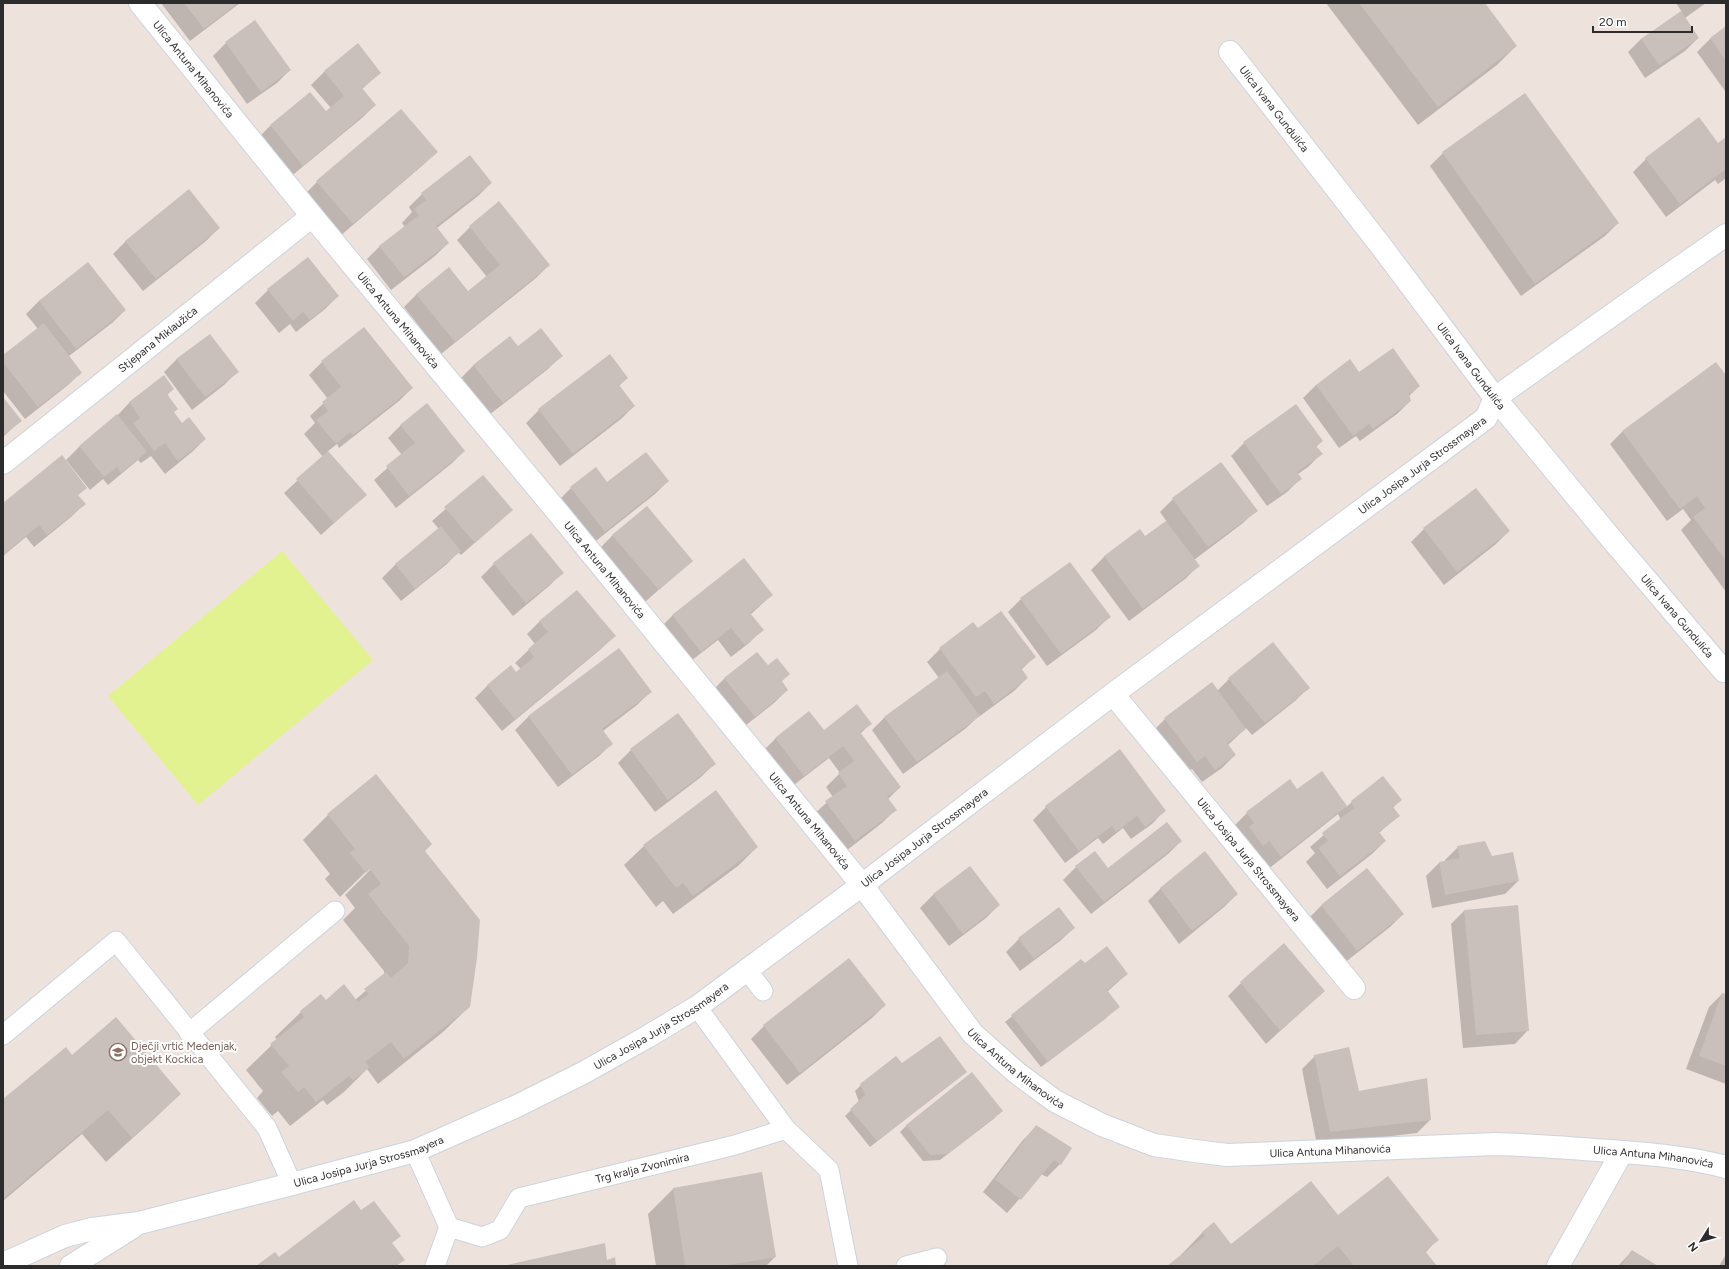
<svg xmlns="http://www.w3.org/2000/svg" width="1729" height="1269" viewBox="0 0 1729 1269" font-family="Figtree,sans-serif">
<rect width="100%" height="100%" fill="#eee2dd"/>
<path fill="#e3f290" d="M282 551 373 660 198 805 108 696Z"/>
<g fill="#0003">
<path d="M161 3H240L190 41Z"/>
<path d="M1326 3H1483L1516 46 1497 65 1418 125Z"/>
<path d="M1676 3H1706L1685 18 1698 38 1685 51 1645 78 1628 52 1641 39 1682 12Z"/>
<path d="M255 22 290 70 277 83 247 104 213 56 226 43Z"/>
<path d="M1726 28V90L1725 91 1697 52 1710 39Z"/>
<path d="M358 45 380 73 362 89 375 105 362 118 289 178 257 139 270 126 310 93 325 113 331 108 311 85 324 72Z"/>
<path d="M1525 95 1618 223 1605 236 1521 296 1430 166 1443 153Z"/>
<path d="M401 111 436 152 423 165 339 237 304 195 317 182Z"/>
<path d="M1699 119 1718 144 1726 138V178L1718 184 1715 180 1666 217 1633 172 1646 159Z"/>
<path d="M491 183 478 196 437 228 448 243 435 256 391 290 367 259 380 246 405 227 402 223 412 212 409 207 422 194Z"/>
<path d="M470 227 549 265 536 278 441 354 404 307 417 294 468 292 487 277 457 240Z"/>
<path d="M219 228 206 241 143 291 113 254 126 241Z"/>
<path d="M307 258 338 296 325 309 296 332 290 324 279 333 255 303 268 290Z"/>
<path d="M88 263 125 310 112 323 69 356 81 372 68 385 25 419 3 391V356L38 329 26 314 39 301Z"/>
<path d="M364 328 412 388 399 401 339 448 337 444 327 452 365 495 321 535 284 493 323 457 304 434 315 423 310 416 328 399 309 375 322 362Z"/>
<path d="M518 348 561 356 548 369 489 415 461 378 474 365Z"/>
<path d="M177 359 237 372 224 385 192 410 164 372Z"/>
<path d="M1359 374 1419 386 1409 396 1410 401 1397 414 1360 441 1356 436 1339 448 1303 398 1316 385Z"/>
<path d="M163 377 173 389 167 395 173 412 182 424 205 439 192 452 165 474 151 456 141 463 138 460 108 485 103 479 90 490 66 460 79 447 117 416 129 403Z"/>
<path d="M1726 377V592L1681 530 1691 520 1683 509 1667 521 1610 444 1623 431Z"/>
<path d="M627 378 619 386 634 406 621 419 560 466 526 423 539 410Z"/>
<path d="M3 399 20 421 3 437Z"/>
<path d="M401 425 464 451 451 464 396 508 374 480 402 455 388 438Z"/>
<path d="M1322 441 1316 447 1321 454 1308 467 1298 474 1300 479 1287 492 1267 506 1231 456 1244 443Z"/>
<path d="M1221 463 1256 510 1243 523 1194 560 1198 566 1185 579 1129 621 1091 570 1104 557 1140 531 1145 538 1167 522 1160 512 1173 499Z"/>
<path d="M483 476 512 510 461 555 458 552 447 564 401 601 382 578 395 565 439 529 432 521Z"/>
<path d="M668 481 655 494 592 544 558 501 571 488Z"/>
<path d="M86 488 77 496 84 504 71 517 34 547 26 537 3 556V505Z"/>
<path d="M1424 529 1509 531 1496 544 1444 585 1411 542Z"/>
<path d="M613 535 691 561 645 602 600 548Z"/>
<path d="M744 560 772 595 750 615 762 630 749 643 731 657 718 640 687 664 659 629 672 616Z"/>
<path d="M494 564 562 573 549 586 513 616 481 577Z"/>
<path d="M1021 599 1109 617 1096 630 1047 666 1008 612Z"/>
<path d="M540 621 614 636 601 649 502 731 475 698 488 685 516 673 521 669 515 663 535 644 527 634Z"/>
<path d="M973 623 978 629 1034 657 1021 670 1027 678 1014 691 980 716V715L965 729 903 774 872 730 885 717 939 678 927 662 940 649Z"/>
<path d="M618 650 650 692 637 705 603 731 612 743 599 756 558 787 515 730 528 717Z"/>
<path d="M725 678 781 682 787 690 774 703 741 729 712 691Z"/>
<path d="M1229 679 1308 688 1295 701 1252 735 1246 728 1228 745 1235 755 1222 768 1202 782 1192 769 1183 775 1152 732 1165 719 1217 691Z"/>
<path d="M809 712 824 731 870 724 860 734 900 787 888 799 895 810 882 823 842 854 813 815 833 797 826 787 840 773 829 758 790 788 762 752 775 739Z"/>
<path d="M677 715 714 764 701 777 655 812 618 763 631 750Z"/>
<path d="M1119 751 1165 810 1152 824 1131 839 1123 828 1103 844 1098 838 1065 863 1033 820 1046 807Z"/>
<path d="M1382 777 1400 800 1393 808 1398 816 1379 833 1385 841 1372 854 1327 889 1306 862 1315 853 1310 847 1341 820 1338 814 1267 870 1234 826 1247 813 1297 790 1346 807Z"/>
<path d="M328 815 424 851 469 1007 443 1032 378 1084 367 1069 344 1092 327 1105 323 1100 290 1126 278 1111 272 1116 257 1098 263 1091 246 1070 277 1040 275 1037 301 1012 325 1001 355 1000 384 975V971L343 920 355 908 345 895 374 866 373 865 340 897 325 879 330 874 303 840Z"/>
<path d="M1181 841 1168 854 1091 914 1063 880 1076 867 1108 869Z"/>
<path d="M644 846 757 847 738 866 673 914 663 901 656 907 624 865Z"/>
<path d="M1458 847 1491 857 1518 881 1505 894 1432 908 1426 876 1439 863 1445 862V860Z"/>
<path d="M970 867 999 905 986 918 949 946 920 908 933 895Z"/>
<path d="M1367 869 1403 914 1390 927 1343 964 1308 919 1321 906Z"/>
<path d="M1161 888 1237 894 1224 907 1179 944 1148 901Z"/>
<path d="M1464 911 1528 1030 1515 1044 1463 1048 1451 924Z"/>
<path d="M1074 928 1060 941 1020 971 1006 952 1019 939Z"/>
<path d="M849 959 885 1005 872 1018 787 1085 751 1039 764 1026Z"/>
<path d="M1081 960 1084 965 1127 974 1107 992 1118 1006 1105 1019 1041 1067 1005 1022Z"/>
<path d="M1241 983 1324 991 1266 1044 1228 996Z"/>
<path d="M1722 994 1726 995V1084L1686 1069 1709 1007Z"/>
<path d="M1315 1056 1358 1092 1430 1120 1417 1133 1317 1145 1302 1069Z"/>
<path d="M902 1065 966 1072 870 1147 845 1116 859 1102 855 1091 861 1085Z"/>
<path d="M180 1094 154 1119 106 1162 82 1134 3 1201V1100Z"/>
<path d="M996 1117 940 1160 923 1161 900 1132 907 1125Z"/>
<path d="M1036 1127 1060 1164 1047 1177 1041 1174 1007 1213 983 1192 1023 1140Z"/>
<path d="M674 1188 775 1257 766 1266H656L648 1214Z"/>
<path d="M1338 1217 1437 1240 1425 1253 1435 1266H1169L1178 1259V1258L1203 1232 1231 1245Z"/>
<path d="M1632 1251 1656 1266H1618Z"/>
<path d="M1726 1255V1266H1719L1725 1256Z"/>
</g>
<g fill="#c9c0bb">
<path d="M184 3H238L204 29Z"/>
<path d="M1359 3H1485L1517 46 1438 107Z"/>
<path d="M1681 11 1699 38 1659 65 1641 39Z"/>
<path d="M255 20 291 70 261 92 225 42Z"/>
<path d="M1726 26V61L1710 38Z"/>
<path d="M358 43 381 73 362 88 376 105 303 166 270 125 310 92 326 111 344 96 324 71Z"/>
<path d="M1525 93 1619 223 1535 284 1442 152Z"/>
<path d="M401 109 438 152 353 224 316 181Z"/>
<path d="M1699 117 1718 143 1726 137V169L1680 204 1645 158Z"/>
<path d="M470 155 492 183 436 226 449 243 404 277 379 246 419 215 414 209 426 200 421 193Z"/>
<path d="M189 189 220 228 156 279 125 241Z"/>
<path d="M499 201 550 265 455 342 416 294 449 267 468 291 500 265 469 226Z"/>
<path d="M308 257 339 296 310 320 303 312 293 321 267 289Z"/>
<path d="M88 262 126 310 76 349 39 301Z"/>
<path d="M44 323 82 373 38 407 3 362V355Z"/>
<path d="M364 327 413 388 353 435 350 432 336 444 316 420 328 411 322 402 341 387 321 361Z"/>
<path d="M541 328 563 356 503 403 473 365 510 336 518 346Z"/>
<path d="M210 334 239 372 205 397 176 359Z"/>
<path d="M1393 348 1420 386 1409 394 1411 401 1373 429 1369 424 1353 436 1316 385 1350 359 1359 372Z"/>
<path d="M610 354 628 378 619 385 635 406 573 454 538 409Z"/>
<path d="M1716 362 1726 375V561L1693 517 1705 508 1697 496 1680 509 1622 431Z"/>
<path d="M164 375 174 389 167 394 178 409 174 412 182 423 189 417 206 439 178 461 165 443 154 451 133 423 140 418 129 402Z"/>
<path d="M3 397 22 421 3 435Z"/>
<path d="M427 403 465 451 409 496 386 466 415 443 400 425Z"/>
<path d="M1296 404 1323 441 1316 446 1323 454 1297 472 1302 479 1281 494 1243 442Z"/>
<path d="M117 414 147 452 121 473 117 467 104 477 79 446Z"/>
<path d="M328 451 367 495 334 523 296 479Z"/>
<path d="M646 452 669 481 605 532 570 487 596 467 607 482Z"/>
<path d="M62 455 87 488 78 495 86 504 47 535 39 525 3 555V503Z"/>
<path d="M1221 462 1258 511 1208 547 1172 498Z"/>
<path d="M483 475 513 510 475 543 444 507Z"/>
<path d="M1476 488 1510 531 1457 572 1423 528Z"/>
<path d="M647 506 693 561 659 590 612 535Z"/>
<path d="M1166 521 1200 566 1143 609 1104 556 1140 529 1145 536Z"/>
<path d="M441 526 461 551 415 589 395 564Z"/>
<path d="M531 533 564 573 526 603 493 563Z"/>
<path d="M744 558 773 595 750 613 764 630 745 645 731 628 701 652 672 615Z"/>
<path d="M1070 562 1111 617 1061 654 1020 598Z"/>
<path d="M577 590 616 636 515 719 487 685 511 665 516 672 534 657 528 649 548 632 539 621Z"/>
<path d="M1001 611 1036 657 1021 668 1028 678 994 704 985 691 976 697 939 648 973 622 978 628Z"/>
<path d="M1273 642 1310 688 1265 723 1228 678Z"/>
<path d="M619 648 652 692 602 729 613 744 572 775 528 716Z"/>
<path d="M757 652 768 665 777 658 790 674 782 681 788 690 755 717 724 678Z"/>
<path d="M947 671 980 716 917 762 884 717Z"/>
<path d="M1212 682 1246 729 1227 743 1236 755 1215 770 1205 756 1197 762 1164 718Z"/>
<path d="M857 704 872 724 860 732 901 787 887 797 897 810 855 841 825 801 847 786 838 773 854 761 843 746 804 776 775 738 809 711 824 730Z"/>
<path d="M678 713 716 764 668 800 630 749Z"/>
<path d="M1120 749 1166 811 1145 827 1137 816 1116 832 1112 826 1079 851 1045 806Z"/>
<path d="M1322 771 1347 806 1281 857 1269 841 1263 846 1249 827 1254 823 1246 812 1290 779 1297 789Z"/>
<path d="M376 774 432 844 425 851 480 920 477 958 470 1007 404 1059 391 1042 365 1062 370 1067 353 1080 349 1076 316 1102 304 1087 298 1092 281 1072 289 1066 270 1044 304 1017 300 1011 321 994 326 1000 344 984 358 1002 369 994 364 989 386 972 391 978 408 963 409 946 368 894 381 884 370 869 366 873 350 853 355 849 327 814Z"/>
<path d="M1383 776 1402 800 1393 807 1400 816 1379 832 1386 841 1340 876 1318 848 1328 841 1322 833 1354 808 1351 801Z"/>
<path d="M716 790 758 847 693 896 683 883 676 888 643 845Z"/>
<path d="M1167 822 1182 841 1104 902 1075 866 1095 851 1108 868Z"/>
<path d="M1485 841 1492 856 1513 852 1519 881 1445 895 1439 862 1460 858 1457 846Z"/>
<path d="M1205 851 1238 894 1192 931 1160 888Z"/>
<path d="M970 866 1000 905 963 934 933 894Z"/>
<path d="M1367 868 1404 914 1357 951 1321 905Z"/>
<path d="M1518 905 1529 1031 1476 1035 1464 910Z"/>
<path d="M1059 907 1075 928 1034 959 1018 938Z"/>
<path d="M1284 943 1325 991 1280 1031 1240 982Z"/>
<path d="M1107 946 1128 974 1107 990 1120 1007 1048 1062 1011 1015 1081 959 1085 963Z"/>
<path d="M849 958 886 1005 800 1073 763 1025Z"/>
<path d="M1722 993 1726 994V1066L1699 1056Z"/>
<path d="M116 1017 181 1094 132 1138 108 1110 3 1199V1099L66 1047 72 1055Z"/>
<path d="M940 1036 967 1072 877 1141 850 1109 865 1095 860 1084 896 1056 902 1063Z"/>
<path d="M1349 1047 1359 1091 1427 1078 1431 1120 1330 1132 1314 1055Z"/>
<path d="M972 1072 1003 1111 948 1154 930 1155 906 1125Z"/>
<path d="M1036 1125 1072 1148 1061 1165 1054 1160 1021 1200 995 1179Z"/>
<path d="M762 1172 776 1257 723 1266H685L673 1188Z"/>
<path d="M1388 1176 1439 1240 1425 1251 1437 1266H1354L1338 1246 1313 1266H1167L1205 1236 1202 1232 1214 1222 1231 1244 1311 1181 1338 1215Z"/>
<path d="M354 1200 361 1210 374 1201 401 1236 392 1243 405 1260 396 1266H256L275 1252 279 1257Z"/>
<path d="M605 1243 607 1260 615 1257 616 1266H503Z"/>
<path d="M1632 1250 1658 1266H1621Z"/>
</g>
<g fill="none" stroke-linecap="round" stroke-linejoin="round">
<defs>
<g id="lane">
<path d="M747 970 763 991"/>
<path d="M189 1033 335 911"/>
<path d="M3 1035 116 941 267 1128 292 1184"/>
<path d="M786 1129 829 1170 848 1266"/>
<path id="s1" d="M415 1151 449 1227 482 1237 500 1230 519 1198 735 1145 786 1129 697 1007"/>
<path d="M435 1266 449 1227"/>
<path d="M906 1266 937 1258"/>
</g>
<g id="street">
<path id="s2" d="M140 3 312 216 560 515 862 885 973 1034 1017 1073 1055 1101 1102 1125 1154 1145 1195 1151 1227 1155 1495 1144C1533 1145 1572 1148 1611 1151 1650 1154 1688 1157 1726 1167"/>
<path id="s3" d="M1230 52 1381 246 1495 398 1609 536 1724 671"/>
<path id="s4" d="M3 463 312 216"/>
<path id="s5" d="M1113 694 1354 988"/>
<path id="s6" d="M3 1264 65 1236 92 1229 139 1223 292 1184 415 1151 517 1106 583 1073 647 1037 697 1007 747 970 862 885 1113 694 1486 418 1495 398 1657 283 1726 235"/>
<path d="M71 1266 133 1227"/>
<path d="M1558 1266 1622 1152"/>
</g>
</defs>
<use href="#lane" stroke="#cbd4de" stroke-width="21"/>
<use href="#street" stroke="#cbd4de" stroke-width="24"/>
<use href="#lane" stroke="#fff" stroke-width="19"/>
<use href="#street" stroke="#fff" stroke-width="22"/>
</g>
<defs>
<symbol id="school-ring" viewBox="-11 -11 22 22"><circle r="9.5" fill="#fff" stroke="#8d6e63" stroke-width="1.5"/><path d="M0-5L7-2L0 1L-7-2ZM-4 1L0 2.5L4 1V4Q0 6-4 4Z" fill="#8d6e63"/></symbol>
</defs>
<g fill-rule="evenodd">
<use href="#school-ring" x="108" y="1042" width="20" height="20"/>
</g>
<g text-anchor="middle" stroke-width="4" stroke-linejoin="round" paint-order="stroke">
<g font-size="11" fill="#2c2c2c" stroke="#fff">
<text dy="4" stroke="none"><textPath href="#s2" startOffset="85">Ulica Antuna Mihanovića</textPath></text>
<text dy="4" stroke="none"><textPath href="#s3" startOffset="72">Ulica Ivana Gundulića</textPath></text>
<text dy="4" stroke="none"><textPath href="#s2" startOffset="409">Ulica Antuna Mihanovića</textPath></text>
<text dy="4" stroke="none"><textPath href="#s4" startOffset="198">Stjepana Miklaužića</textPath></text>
<text dy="4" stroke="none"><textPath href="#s3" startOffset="396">Ulica Ivana Gundulića</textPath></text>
<text dy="4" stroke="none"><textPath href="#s6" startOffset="1651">Ulica Josipa Jurja Strossmayera</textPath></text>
<text dy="4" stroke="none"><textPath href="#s2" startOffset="733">Ulica Antuna Mihanovića</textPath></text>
<text dy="4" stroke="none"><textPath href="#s3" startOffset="720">Ulica Ivana Gundulića</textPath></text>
<text dy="4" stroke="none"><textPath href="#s2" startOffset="1057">Ulica Antuna Mihanovića</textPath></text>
<text dy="4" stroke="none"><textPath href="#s6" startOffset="1029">Ulica Josipa Jurja Strossmayera</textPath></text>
<text dy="4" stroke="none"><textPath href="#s5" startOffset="214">Ulica Josipa Jurja Strossmayera</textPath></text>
<text dy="4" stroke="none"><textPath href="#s6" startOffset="705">Ulica Josipa Jurja Strossmayera</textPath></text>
<text dy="4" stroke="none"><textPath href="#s2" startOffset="1381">Ulica Antuna Mihanovića</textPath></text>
<text dy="4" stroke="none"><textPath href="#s2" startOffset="1717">Ulica Antuna Mihanovića</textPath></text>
<text dy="4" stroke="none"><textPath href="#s2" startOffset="2041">Ulica Antuna Mihanovića</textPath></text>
<text dy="4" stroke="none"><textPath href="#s6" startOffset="381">Ulica Josipa Jurja Strossmayera</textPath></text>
<text dy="4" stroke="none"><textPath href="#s1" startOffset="301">Trg kralja Zvonimira</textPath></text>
</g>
<g font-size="11" fill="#785e54" stroke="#fff" text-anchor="start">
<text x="131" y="1050">Dječji vrtić Medenjak,<tspan x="131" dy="13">objekt Kockica</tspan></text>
</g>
</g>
<rect width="1729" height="1269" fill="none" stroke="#2c2c2c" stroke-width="8"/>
<g transform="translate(1701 1241) rotate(233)" stroke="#ffffff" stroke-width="3" paint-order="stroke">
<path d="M0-3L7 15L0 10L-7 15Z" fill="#2c2c2c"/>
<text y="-6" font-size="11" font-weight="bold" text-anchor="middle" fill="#2c2c2c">N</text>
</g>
<path d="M1593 26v6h99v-6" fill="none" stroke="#2c2c2c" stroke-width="2"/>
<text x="1599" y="26" font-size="12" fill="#2c2c2c" stroke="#ffffff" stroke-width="3" paint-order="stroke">20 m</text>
</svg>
